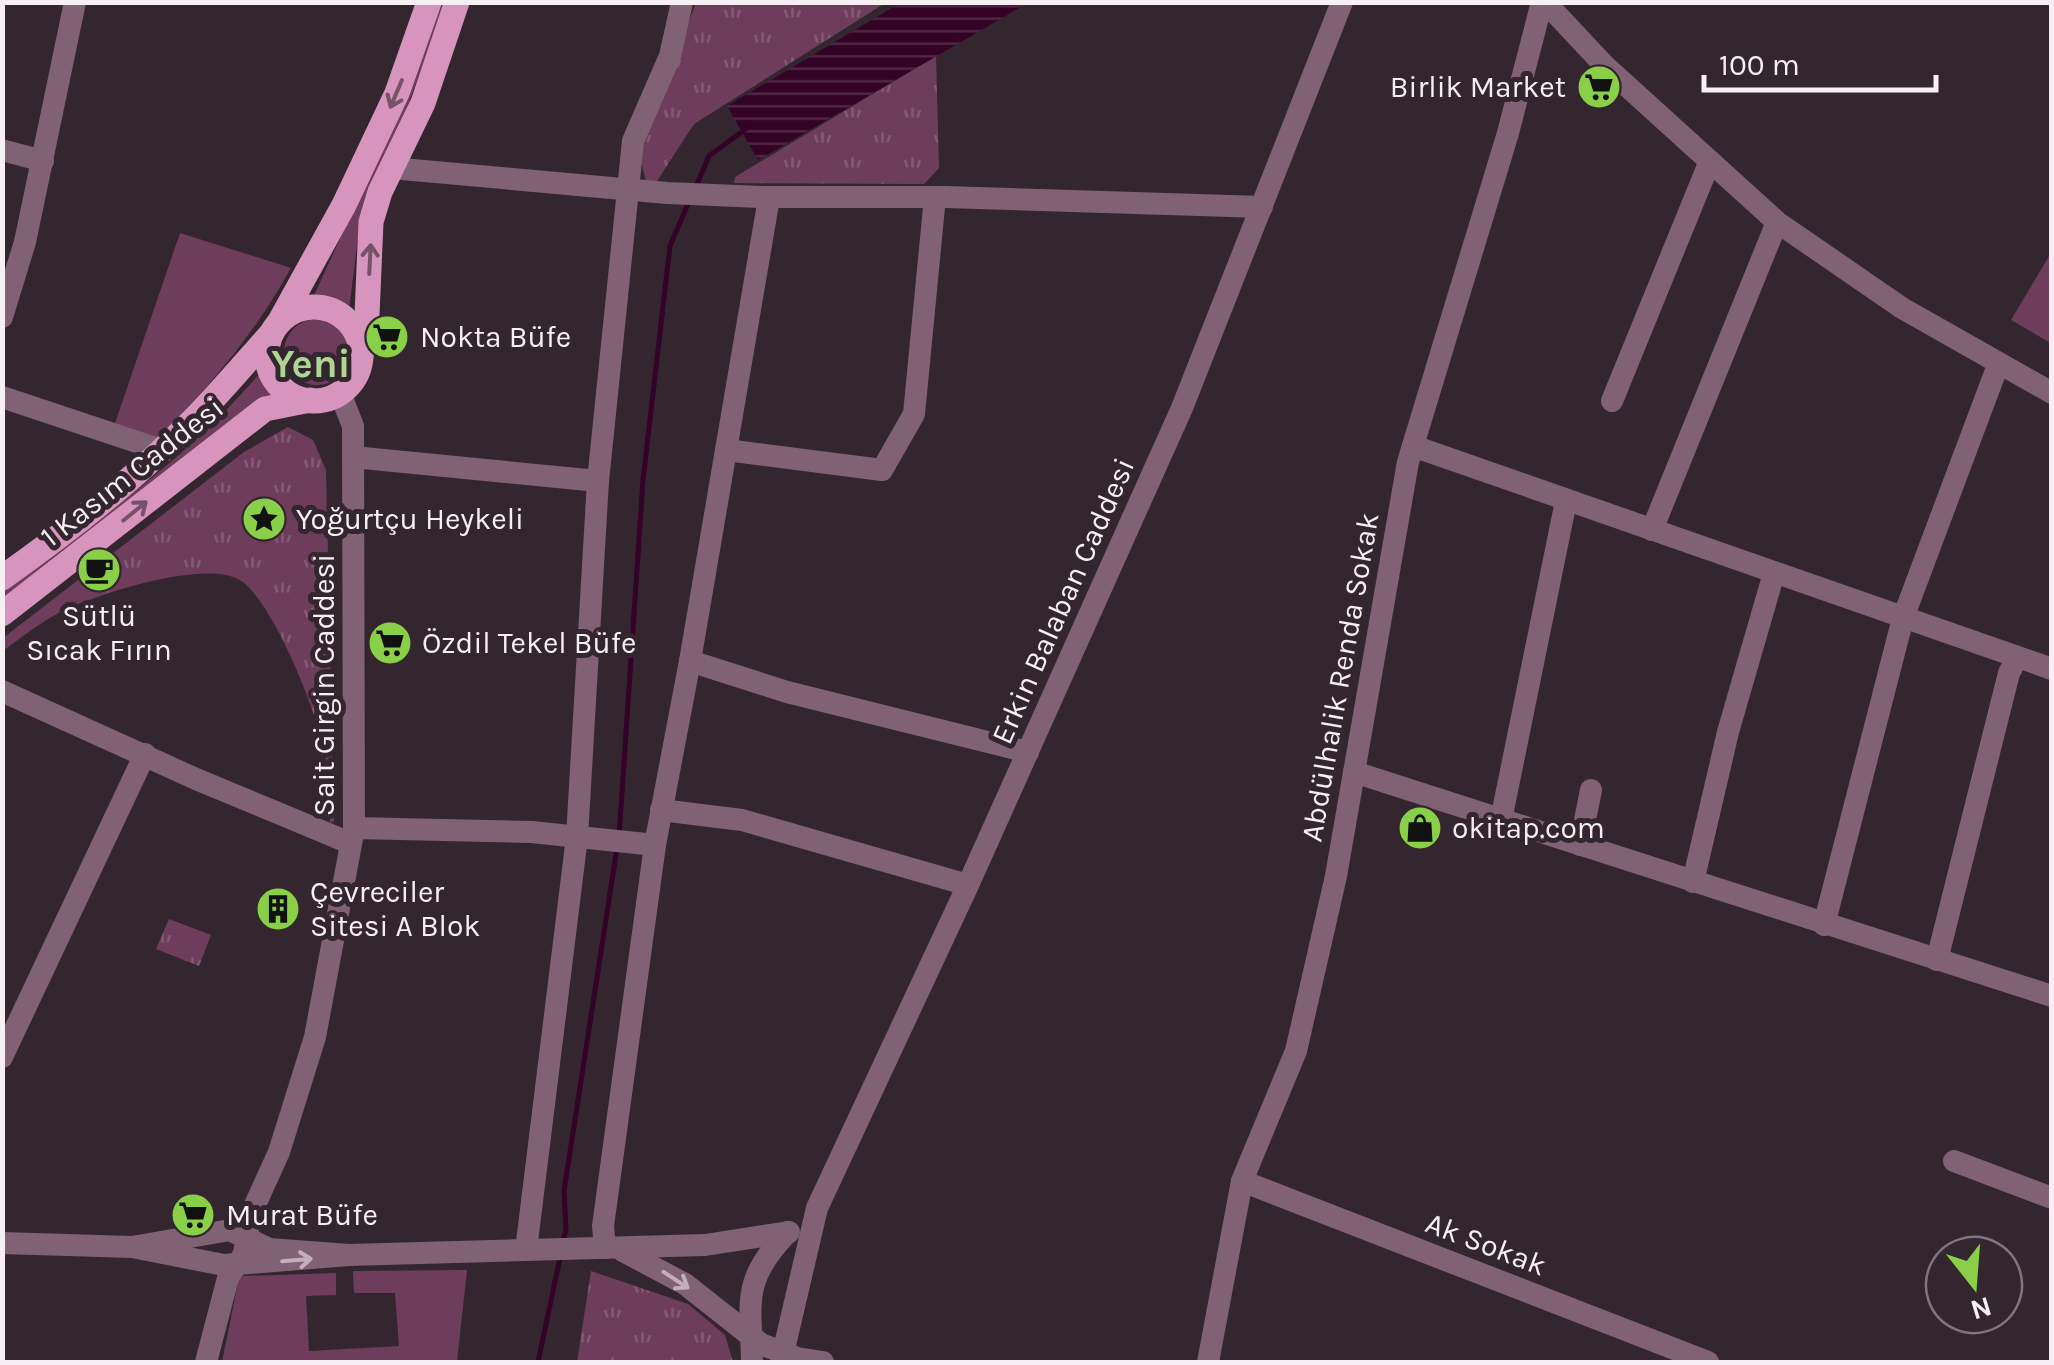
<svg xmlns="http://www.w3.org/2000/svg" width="2054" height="1365" viewBox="0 0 2054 1365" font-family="Karla,sans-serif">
<defs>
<pattern id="park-tufts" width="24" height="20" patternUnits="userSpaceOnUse" patternTransform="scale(2.5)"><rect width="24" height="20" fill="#6f3d5c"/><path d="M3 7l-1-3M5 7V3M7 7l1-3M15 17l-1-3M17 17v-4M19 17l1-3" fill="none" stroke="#845974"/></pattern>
<pattern id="water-rules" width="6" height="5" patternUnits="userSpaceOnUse" patternTransform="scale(2.5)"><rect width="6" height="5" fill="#330225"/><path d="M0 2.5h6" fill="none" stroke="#512745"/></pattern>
</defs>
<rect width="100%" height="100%" fill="#33262e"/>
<g fill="#6f3d5c">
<path d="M439 3H446L399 129 361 214 349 309 335 301 312 300 353 210Z"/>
<path d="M180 233 291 268C254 335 208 389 153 443L113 429Z"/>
<path d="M2051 253 2052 338 2049 342 2011 320Z"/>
<circle cx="317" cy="352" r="33"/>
<path d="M260 373 275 395 3 599 2 591C92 525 188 458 260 373Z"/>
<path d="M467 1270 457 1362H222L238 1283 243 1276 336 1273V1295L306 1296 309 1351 399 1346 395 1293H354L353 1271Z"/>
</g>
<g fill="url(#park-tufts)">
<path d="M696 3H885L694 124 657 181H646L638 150Z"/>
<path d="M936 56 939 168 924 184 734 183 735 177Z"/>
<path d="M288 427 313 440 326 470 334 821 330 823C328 800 329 776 325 754 317 712 276 609 243 582 211 557 101 593 67 609 43 620 23 636 3 651V638L244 452Z"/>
<path d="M169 919 211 935 199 966 156 949Z"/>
<path d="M591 1271 688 1304 725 1335 733 1362H577Z"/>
</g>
<path fill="url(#water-rules)" d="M900 3H1028L758 160 727 106Z"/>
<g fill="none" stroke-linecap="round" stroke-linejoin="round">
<g stroke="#330225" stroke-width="5">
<path d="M695 189 709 156 747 128"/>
<path d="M619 837 643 480 670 246 690 199"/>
<path d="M563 1242 566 1229 564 1191 617 848"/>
<path d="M538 1362 560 1258"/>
</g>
<g stroke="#816174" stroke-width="22">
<path d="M1545 2 1605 66 1777 222 1902 308 2052 393"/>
<path d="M2 150 43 161"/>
<path d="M391 168 667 193 760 197H946L1262 207"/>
<path d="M2 317 25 242 75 2"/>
<path d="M2 397 161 450"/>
<path d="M1612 401 1710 161"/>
<path d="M1413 446 2052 669"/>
<path d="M726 450 882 470 914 414 935 197"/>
<path d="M353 457 598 481"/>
<path d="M1652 530 1777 222"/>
<path d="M690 661 787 692 1028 752"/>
<path d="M2 691 196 779 350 843"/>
<path d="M1354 772 2052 996"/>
<path d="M661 810 742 820 968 885"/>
<path d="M1501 820 1566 501"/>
<path d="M354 828 532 832 655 845"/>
<path d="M1580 845 1591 790"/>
<path d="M1693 882 1728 732 1774 573"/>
<path d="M1824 925 1903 618 1998 365"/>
<path d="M1937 960 2009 673 2017 658"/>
<path d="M2 1057 145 754"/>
<path d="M1954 1161 2052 1198"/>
<path d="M1242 1181 1708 1362"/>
<path d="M2 1243 132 1247 224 1265 349 1255 269 1249 230 1230 132 1247"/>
<path d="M605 1248 603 1226 655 845 690 661 769 198"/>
<path d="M526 1250 577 837 598 481 633 141 670 56 682 2"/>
<path d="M623 1251 685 1284 761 1344 797 1358 823 1362"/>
<path d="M349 1255 705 1245 789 1232"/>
<path d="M206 1362 228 1278 244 1254 250 1216 279 1152 315 1037 354 828 353 426 340 393"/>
<path d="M752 1362C751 1300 741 1281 788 1232"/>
<path d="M781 1362 817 1208 968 885 1182 408 1342 2"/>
<path d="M1208 1362 1242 1181 1296 1051 1336 876 1408 462 1508 133 1542 2"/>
</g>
<g stroke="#d795bd" stroke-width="25">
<circle cx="314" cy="354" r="47"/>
<path d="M280 321 344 205 397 93 429 2"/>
<path d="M361 356 367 315 371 222 380 192 423 103 457 2"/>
<path d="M2 578C71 529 139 476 198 415 223 389 246 362 270 335"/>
<path d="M2 614 265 409 310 400"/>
</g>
</g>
<defs><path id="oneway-shaft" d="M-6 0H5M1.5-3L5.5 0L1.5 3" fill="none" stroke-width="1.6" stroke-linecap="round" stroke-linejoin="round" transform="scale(2.5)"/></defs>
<g stroke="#755267">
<use href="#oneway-shaft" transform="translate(396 94) rotate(113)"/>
<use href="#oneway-shaft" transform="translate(370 259) rotate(-87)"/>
<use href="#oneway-shaft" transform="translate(135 511) rotate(-39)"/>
</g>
<g stroke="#c2afba">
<use href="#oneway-shaft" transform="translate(297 1260) rotate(-5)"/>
<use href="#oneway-shaft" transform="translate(676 1280) rotate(33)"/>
</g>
<defs>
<symbol id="supermarket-disc" viewBox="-11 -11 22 22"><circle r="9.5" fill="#89cf48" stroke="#33262e"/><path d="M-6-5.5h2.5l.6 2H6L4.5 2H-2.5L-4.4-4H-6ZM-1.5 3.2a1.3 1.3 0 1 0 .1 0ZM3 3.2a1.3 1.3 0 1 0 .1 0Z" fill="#111"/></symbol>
<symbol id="sight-disc" viewBox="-11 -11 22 22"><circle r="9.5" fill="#89cf48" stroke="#33262e"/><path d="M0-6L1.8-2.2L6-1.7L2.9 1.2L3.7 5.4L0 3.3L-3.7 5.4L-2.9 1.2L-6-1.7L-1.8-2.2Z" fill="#111"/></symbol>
<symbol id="cafe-disc" viewBox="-11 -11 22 22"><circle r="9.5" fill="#89cf48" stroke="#33262e"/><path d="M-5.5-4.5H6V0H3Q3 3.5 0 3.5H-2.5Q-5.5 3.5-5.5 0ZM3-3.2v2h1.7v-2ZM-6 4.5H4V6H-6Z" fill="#111"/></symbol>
<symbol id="shop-disc" viewBox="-11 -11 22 22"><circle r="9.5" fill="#89cf48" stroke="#33262e"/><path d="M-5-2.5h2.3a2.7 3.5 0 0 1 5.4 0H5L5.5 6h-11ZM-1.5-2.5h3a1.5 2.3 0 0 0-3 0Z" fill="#111"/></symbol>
<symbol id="building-disc" viewBox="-11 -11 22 22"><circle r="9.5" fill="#89cf48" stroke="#33262e"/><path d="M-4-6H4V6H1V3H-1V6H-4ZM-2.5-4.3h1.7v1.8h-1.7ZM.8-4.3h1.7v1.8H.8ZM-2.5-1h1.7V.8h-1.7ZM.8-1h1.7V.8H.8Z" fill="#111"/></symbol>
</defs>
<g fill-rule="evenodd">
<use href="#supermarket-disc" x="1574" y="62" width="50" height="50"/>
<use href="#supermarket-disc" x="362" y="312" width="50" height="50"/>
<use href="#sight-disc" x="239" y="494" width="50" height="50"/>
<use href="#cafe-disc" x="74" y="545" width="50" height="50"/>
<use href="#supermarket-disc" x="365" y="618" width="50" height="50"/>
<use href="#shop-disc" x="1395" y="803" width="50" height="50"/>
<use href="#building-disc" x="253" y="884" width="50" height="50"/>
<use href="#supermarket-disc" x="168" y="1190" width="50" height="50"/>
</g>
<g text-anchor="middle" stroke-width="10" stroke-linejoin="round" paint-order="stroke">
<g font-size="30" fill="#f7eff3" stroke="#33262e" text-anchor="start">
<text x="1566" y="97" text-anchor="end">Birlik Market</text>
<text x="420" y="347">Nokta Büfe</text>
<text x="296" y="529">Yoğurtçu Heykeli</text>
<text x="99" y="626" text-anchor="middle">Sütlü<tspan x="99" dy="34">Sıcak Fırın</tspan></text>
<text x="422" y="653">Özdil Tekel Büfe</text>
<text x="1452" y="838">okitap.com</text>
<text x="310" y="902">Çevreciler<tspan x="310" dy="34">Sitesi A Blok</tspan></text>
<text x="226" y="1225">Murat Büfe</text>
</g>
<g font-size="30" fill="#f7eff3" stroke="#33262e">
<text transform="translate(132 472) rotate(-38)" y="10">1 Kasım Caddesi</text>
<text transform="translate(1063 601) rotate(-66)" y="10">Erkin Balaban Caddesi</text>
<text transform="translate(1340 677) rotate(-80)" y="10">Abdülhalik Renda Sokak</text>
<text transform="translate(324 685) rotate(-90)" y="10">Sait Girgin Caddesi</text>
<text transform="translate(1486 1244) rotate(21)" y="10">Ak Sokak</text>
</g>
<g font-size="40" font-weight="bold" fill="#aed591" stroke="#33262e">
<text x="311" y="377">Yeni</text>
</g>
</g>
<rect width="2054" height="1365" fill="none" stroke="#f7eff3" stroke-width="10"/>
<g transform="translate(1974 1285) rotate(163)"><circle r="48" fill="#33262e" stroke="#81767d" stroke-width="2.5"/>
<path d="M0-8L18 38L0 25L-18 38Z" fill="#89cf48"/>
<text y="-15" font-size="28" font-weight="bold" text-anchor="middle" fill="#f7eff3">N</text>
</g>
<path d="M1704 75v15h232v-15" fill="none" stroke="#f7eff3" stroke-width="5"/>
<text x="1719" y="75" font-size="30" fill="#f7eff3" stroke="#33262e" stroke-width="8" paint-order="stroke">100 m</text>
</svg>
